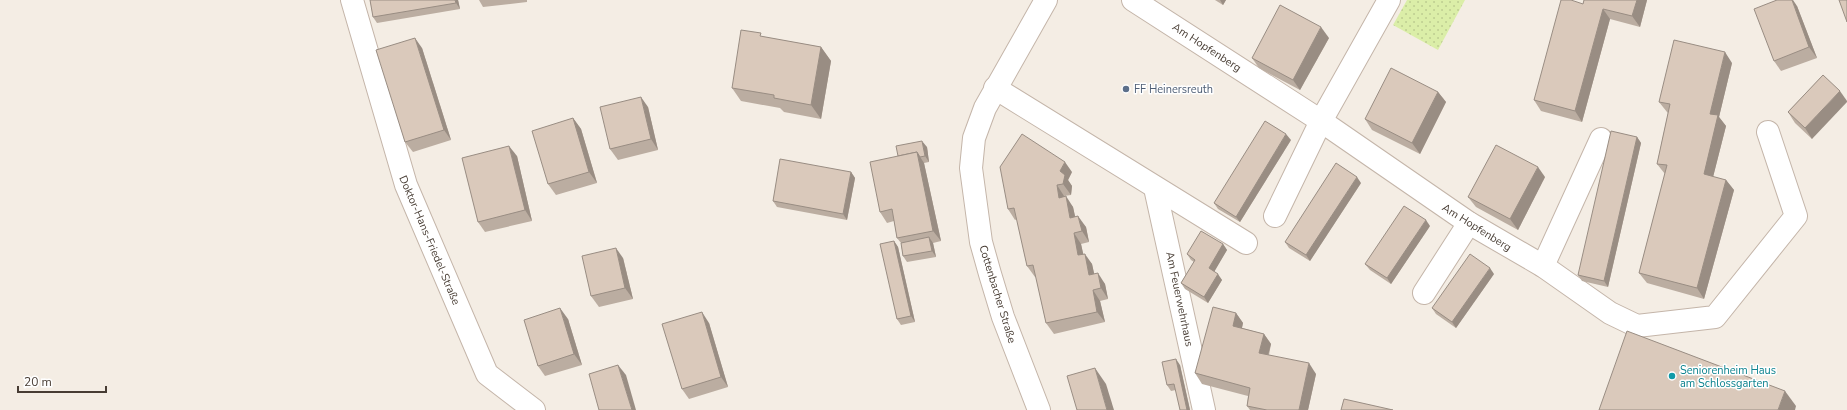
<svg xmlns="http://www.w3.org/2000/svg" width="1847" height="410" viewBox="0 0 1847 410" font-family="'Nunito Sans',sans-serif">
<defs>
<pattern id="park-dots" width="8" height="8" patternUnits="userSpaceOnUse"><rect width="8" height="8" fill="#dbeea8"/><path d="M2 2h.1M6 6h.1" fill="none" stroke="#bdcd91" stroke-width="1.8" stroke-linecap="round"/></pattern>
</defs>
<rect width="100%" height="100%" fill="#f4ede4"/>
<path fill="url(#park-dots)" d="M1407 0H1465L1438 50 1393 25Z"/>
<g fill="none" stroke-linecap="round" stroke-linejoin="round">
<defs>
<g id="minor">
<path d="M352 0 406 185 487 374 534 410"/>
<path d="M1133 0 1321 121 1469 223 1543 266 1610 313 1637 326 1715 317 1796 216 1768 132"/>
<path d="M995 88 1246 243"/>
<path d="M1155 188 1204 410"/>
<path d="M1275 216 1321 121 1389 0"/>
<path d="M1543 266 1601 139"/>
<path d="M1424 293 1469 223"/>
<path d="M1039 410 1003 317 990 274 981 242 971 168 974 138 985 108 1046 0"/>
</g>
</defs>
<use href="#minor" stroke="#c4b5a9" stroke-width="24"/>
<use href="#minor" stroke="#fff" stroke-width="22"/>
</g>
<g fill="#bbada1">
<path d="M370 0H458L460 9 377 23 373 17Z"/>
<path d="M479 0H527V2L483 7Z"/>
<path d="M1215 0H1226L1223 5Z"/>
<path d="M1584 0H1647L1640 27 1610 19 1582 122 1541 111 1534 100 1583 4Z"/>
<path d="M1797 6 1817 58 1781 71 1774 61Z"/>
<path d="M764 37 821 47 831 61 821 119 784 112 780 108 741 101 732 88Z"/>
<path d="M1329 38 1300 90 1259 68 1252 58Z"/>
<path d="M422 48 451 140 413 152 405 142Z"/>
<path d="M1732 63 1719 117 1726 126 1713 177 1726 180 1734 190 1704 299 1647 283 1639 273 1665 174 1657 164 1668 113 1667 112 1659 102Z"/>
<path d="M1823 75 1812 139 1795 123 1788 112Z"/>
<path d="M1438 92 1446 102 1420 154 1372 130 1365 119Z"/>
<path d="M648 107 658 150 618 160 610 149Z"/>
<path d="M573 118 581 129 597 183 556 195 548 184Z"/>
<path d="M1637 137 1641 143 1608 287 1582 281 1578 275Z"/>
<path d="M1291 140 1240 222 1218 209 1214 203Z"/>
<path d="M927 147 929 162 924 163 941 241 933 243 936 257 907 262 903 256 901 243 897 238 894 221 887 223 880 212 898 156Z"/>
<path d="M517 156 532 221 485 232 478 222Z"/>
<path d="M851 172 855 178 847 220 777 207 773 201Z"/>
<path d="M1072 172 1068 180 1072 186 1071 195 1064 196V197L1073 207 1075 217 1086 227 1089 242 1081 244 1083 254 1092 264 1094 274 1105 284 1108 299 1100 301 1105 322 1054 334 1046 323 1036 277H1035L1027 266 1017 219 1015 220 1008 209Z"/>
<path d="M1545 177 1518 230 1476 207 1468 197Z"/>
<path d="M1361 183 1310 261 1289 248 1285 242Z"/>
<path d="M1430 226 1391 284 1370 270 1365 264Z"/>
<path d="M894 241 898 247 915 322 901 325 897 319Z"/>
<path d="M1223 244 1227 250 1214 271 1222 280 1208 303 1185 289 1181 283 1194 262 1191 260 1187 254Z"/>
<path d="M623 258 633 299 599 307 591 296Z"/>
<path d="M1494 274 1456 328 1436 314 1432 308Z"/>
<path d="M1236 313 1243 323 1242 328 1264 334 1271 344 1269 355 1316 374 1308 410H1250L1247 406 1248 396 1202 384 1195 373Z"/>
<path d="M568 319 582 365 545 376 538 366Z"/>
<path d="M709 323 728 387 689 399 682 389Z"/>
<path d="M1180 365 1190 410H1180L1176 390 1171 391 1167 385Z"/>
</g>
<g fill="#998d83">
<path d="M455 0H458L460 9 456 3Z"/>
<path d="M1220 0H1226L1223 5Z"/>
<path d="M1637 0H1647L1640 27 1632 16Z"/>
<path d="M1792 0H1793L1797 6 1817 58 1809 47Z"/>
<path d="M1603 9 1610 19 1582 122 1575 111Z"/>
<path d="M1321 27 1329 38 1300 90 1293 80Z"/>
<path d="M415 38 422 48 451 140 444 130Z"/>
<path d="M821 47 831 61 821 119 811 105Z"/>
<path d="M1725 52 1732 63 1719 117 1726 126 1711 185 1704 174 1710 114Z"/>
<path d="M1840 91 1847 101V102L1812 139 1805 128Z"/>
<path d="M1438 92 1446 102 1420 154 1412 143Z"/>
<path d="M641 97 648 107 658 150 651 139Z"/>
<path d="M573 118 581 129 597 183 589 172Z"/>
<path d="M1286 134 1291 140 1240 222 1236 217Z"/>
<path d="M1637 137 1641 143 1608 287 1604 281Z"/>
<path d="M922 141 927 147 929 162 925 156Z"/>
<path d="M509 146 517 156 532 221 525 210Z"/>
<path d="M917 152 924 163 941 241 933 231Z"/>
<path d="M1065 162 1072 172 1068 180 1072 186 1071 195 1063 184 1060 171Z"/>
<path d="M1538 167 1545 177 1518 230 1510 219Z"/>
<path d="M851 172 855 178 847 220 843 214Z"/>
<path d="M1357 177 1361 183 1310 261 1306 255Z"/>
<path d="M1726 180 1734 190 1704 299 1697 288Z"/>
<path d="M1057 185 1064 196 1067 208 1059 198Z"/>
<path d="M1066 196 1073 207 1078 229 1070 218Z"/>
<path d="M1078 216 1086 227 1089 242 1082 231Z"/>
<path d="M1426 220 1430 226 1391 284 1387 278Z"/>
<path d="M1074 233 1081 244 1086 266 1078 255Z"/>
<path d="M929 237 933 243 936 257 932 251Z"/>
<path d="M894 241 898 247 915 322 911 316Z"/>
<path d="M1223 244 1227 250 1213 274 1209 268Z"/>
<path d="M616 248 623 258 633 299 625 288Z"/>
<path d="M1085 254 1092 264 1097 286 1089 275Z"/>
<path d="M1490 268 1494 274 1456 328 1452 322Z"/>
<path d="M1098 273 1105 284 1108 299 1101 288Z"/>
<path d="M1218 274 1222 280 1208 303 1204 297Z"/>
<path d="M1093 290 1100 301 1105 322 1097 312Z"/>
<path d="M560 308 568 319 582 365 574 354Z"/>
<path d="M702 312 709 323 728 387 721 377Z"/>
<path d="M1236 313 1243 323 1240 336 1233 326Z"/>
<path d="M1264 334 1271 344 1266 363 1259 353Z"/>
<path d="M1176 359 1180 365 1190 410H1187Z"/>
<path d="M1309 363 1316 374 1308 410H1299Z"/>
<path d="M618 365 626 375 636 410H632Z"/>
<path d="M1095 368 1106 384 1114 410H1107Z"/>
<path d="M1785 391 1796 406 1795 410H1778Z"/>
</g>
<g fill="#dac9bb" stroke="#998d83">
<path d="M370 0H455L456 3 373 17Z"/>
<path d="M1561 0H1571L1583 4 1584 0H1637L1632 16 1603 9 1575 111 1534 100Z"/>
<path d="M1777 0H1792L1809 47 1774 61 1754 9Z"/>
<path d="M1839 0H1847V22Z"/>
<path d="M1280 5 1321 27 1293 80 1252 58Z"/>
<path d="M741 30 761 33 760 36 821 47 811 105 774 98V95L732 88Z"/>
<path d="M415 38 444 130 405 142 376 50Z"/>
<path d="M1674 40 1725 52 1710 114 1718 115 1704 174 1726 180 1697 288 1639 273 1667 165 1657 164 1670 104 1659 102Z"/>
<path d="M1391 68 1438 92 1412 143 1365 119Z"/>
<path d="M1823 75 1840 91 1805 128 1788 112Z"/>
<path d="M641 97 651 139 610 149 600 107Z"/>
<path d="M573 118 589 172 548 184 532 131Z"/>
<path d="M1265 121 1286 134 1236 217 1214 203Z"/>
<path d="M1611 131 1637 137 1604 281 1578 275Z"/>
<path d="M1022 134 1065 162 1060 171 1065 175 1063 184 1057 185 1059 198 1066 196 1070 218 1078 216 1082 231 1074 233 1078 255 1085 254 1089 275 1098 273 1101 288 1093 290 1097 312 1046 323 1033 265 1027 266 1014 208 1008 209 1000 167Z"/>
<path d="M922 141 925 156 920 157 917 152 898 156 896 146Z"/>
<path d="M1496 145 1538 167 1510 219 1468 197Z"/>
<path d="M509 146 525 210 478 222 462 158Z"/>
<path d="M917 152 933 231 897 238 892 209 880 212 870 162Z"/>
<path d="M780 159 851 172 843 214 773 201Z"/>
<path d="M1336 163 1357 177 1306 255 1285 242Z"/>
<path d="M1404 206 1426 220 1387 278 1365 264Z"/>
<path d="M1201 231 1223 244 1209 268 1218 274 1204 297 1181 283 1195 260 1187 254Z"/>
<path d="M929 237 932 251 903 256 901 243Z"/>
<path d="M894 241 911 316 897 319 880 244Z"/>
<path d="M616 248 625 288 591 296 582 256Z"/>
<path d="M1470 254 1490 268 1452 322 1432 308Z"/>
<path d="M1213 307 1236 313 1233 326 1264 334 1259 353 1309 363 1299 410H1267L1247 406 1250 388 1195 373Z"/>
<path d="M560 308 574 354 538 366 524 320Z"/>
<path d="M702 312 721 377 682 389 662 324Z"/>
<path d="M1627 331 1785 391 1778 410H1599Z"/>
<path d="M1176 359 1187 410H1180L1174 384 1167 385 1162 362Z"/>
<path d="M618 365 632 410H599L589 374Z"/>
<path d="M1095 368 1107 410H1077L1067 376Z"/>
<path d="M1344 399 1393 410H1341Z"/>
</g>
<circle fill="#5c6f8a" stroke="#fff" stroke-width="1.5" cx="1126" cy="89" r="4"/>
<circle fill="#0f9aa8" stroke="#fff" stroke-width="1.5" cx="1672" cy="376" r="4"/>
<g text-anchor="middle" stroke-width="3" stroke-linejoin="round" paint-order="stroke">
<g font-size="11" fill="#473c33" stroke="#fff">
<text transform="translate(1207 47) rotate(33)" y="4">Am Hopfenberg</text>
<text transform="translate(1477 227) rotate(32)" y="4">Am Hopfenberg</text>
<text transform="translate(430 240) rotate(67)" y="4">Doktor-Hans-Friedel-Straße</text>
<text transform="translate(998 294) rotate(73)" y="4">Cottenbacher Straße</text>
<text transform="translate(1180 299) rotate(78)" y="4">Am Feuerwehrhaus</text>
</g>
<g font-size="11" fill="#4e5e75" stroke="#fff" text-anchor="start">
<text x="1134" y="93">FF Heinersreuth</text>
</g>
<g font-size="11" fill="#0d838f" stroke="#fff" text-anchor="start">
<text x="1680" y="374">Seniorenheim Haus<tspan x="1680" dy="13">am Schlossgarten</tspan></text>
</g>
</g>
<path d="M18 386v6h88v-6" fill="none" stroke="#473c33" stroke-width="2"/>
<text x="24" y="386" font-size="12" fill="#473c33" stroke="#ffffff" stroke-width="3" paint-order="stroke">20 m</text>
</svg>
